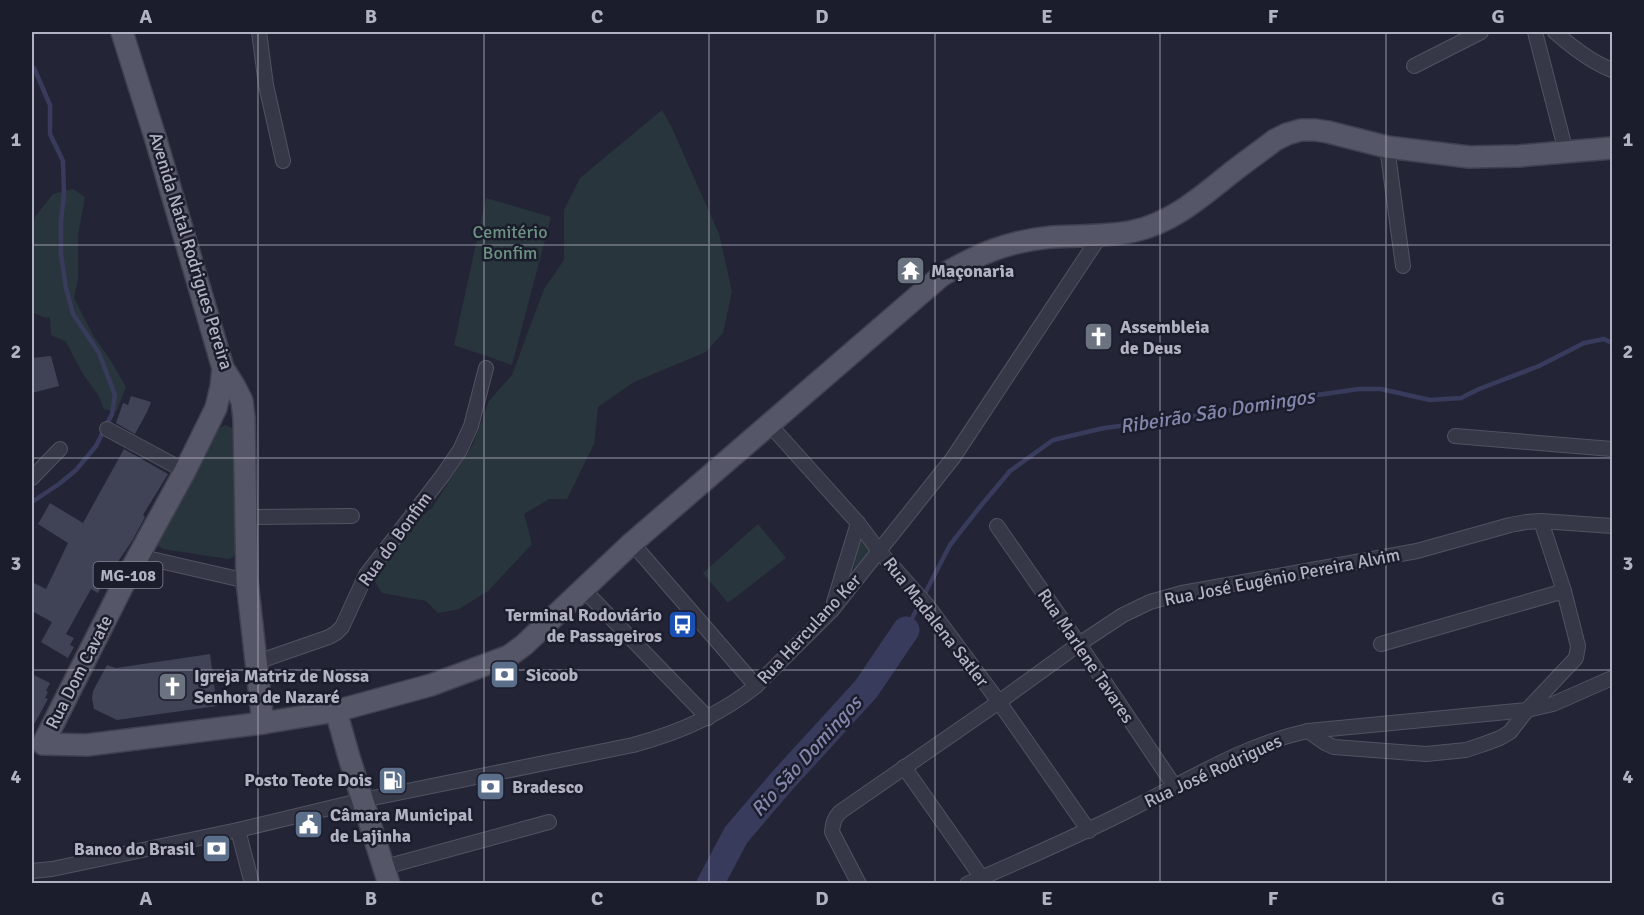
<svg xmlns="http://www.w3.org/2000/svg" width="1644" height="915" viewBox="0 0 1644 915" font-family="Signika,sans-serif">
<rect width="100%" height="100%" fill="#232536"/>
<g fill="#29353c">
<path d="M662 110 672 128 719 234 732 291 723 333 706 352 634 382 598 407 594 444 567 499H549L524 514 532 544 488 591 459 609 438 613 426 601 382 593 374 580 383 563 415 521 432 508 473 444 489 401 512 375 544 289 564 260V210L580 178Z"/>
<path d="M73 189 85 197 78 235V279L74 298 93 335 111 361 126 387 116 412 104 409 98 395 83 374 66 342 51 335 50 318 43 317 32 312V232L35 217 53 194Z"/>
<path d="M486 198 551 217 512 365 454 345Z"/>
<path d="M226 425 232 428 236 435V552L233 557 228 559 163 549 158 546V541L219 428Z"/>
<path d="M758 524 786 558 728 603 703 573Z"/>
<path d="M859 532 872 549 852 580Z"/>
</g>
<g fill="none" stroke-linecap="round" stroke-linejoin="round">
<g stroke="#393b5c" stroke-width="4.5">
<path d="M32 67 34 68 50 105V134L63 161 64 194 61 221V254L66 288 73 314 99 353 115 395 112 414 96 446 76 470 59 484 32 502"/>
<path d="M906 630 950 545 979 508 1010 471 1053 440 1104 428 1184 418 1317 395 1359 389H1381L1430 400 1461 398 1479 389 1539 366 1584 343 1604 339 1612 343"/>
</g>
<path stroke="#393b5c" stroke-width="27" d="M710 884 736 835 782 781 866 689 906 630"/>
</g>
<g fill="#404256">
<path d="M51 356 59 386 32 393V358Z"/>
<path d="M131 396 151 402 147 412 135 434 116 423 123 403 128 405Z"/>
<path d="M124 449 168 474 143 515 145 517 132 541 117 563 114 561 98 593 91 589 66 634 74 638 70 645 74 647 68 658 41 642 52 622 32 611V582L46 589 68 543 38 524 50 503 83 523Z"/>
<path d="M210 654 217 706 117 720 94 709 92 698 93 691 107 665 116 668Z"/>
<path d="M32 674 50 683 46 691 48 692 45 698 48 699 32 728Z"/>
</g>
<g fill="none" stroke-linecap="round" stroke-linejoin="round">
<defs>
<g id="street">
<path d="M259 32 266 85 283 161"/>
<path d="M1535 32 1566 152"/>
<path d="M1555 32C1572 47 1591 62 1612 70"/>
<path d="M1414 66 1481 32"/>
<path d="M1387 147 1403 266"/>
<path d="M770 425 858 523 879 551 927 605 999 702 1089 831"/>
<path d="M107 429 185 471"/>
<path d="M1455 436 1612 449"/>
<path d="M32 478 60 449"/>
<path d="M246 517 352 516"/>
<path d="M997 526 1079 644 1175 787"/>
<path d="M632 543 756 686"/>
<path d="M138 556 247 581"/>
<path d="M583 589 708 718"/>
<path d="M834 602 858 523"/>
<path d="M1381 644 1564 591"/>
<path d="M257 662 329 637 336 633 342 627 366 575 443 475 460 450 471 426 486 368"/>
<path d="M1308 731 1325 743 1334 747 1426 754 1466 750 1484 744 1500 738 1510 732 1527 710 1576 658 1578 646 1564 591 1541 521"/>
<path d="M904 767 982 878"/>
<path d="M238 830 252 884"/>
<path d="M385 867 549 822"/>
<path d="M32 871 52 869 238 830 363 800 633 745C678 733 719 716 756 686L832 610 953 458 1100 236"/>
<path d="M859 884 832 832C833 823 834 818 840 812L999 702 1079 644 1123 615 1150 602 1182 593 1417 551 1510 525 1526 522 1541 521 1612 526"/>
<path d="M967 884C1025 859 1082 834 1137 806 1192 778 1247 744 1308 731L1527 710 1553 704 1612 678"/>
</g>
<g id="primary">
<path d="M122 32 156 140 223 368 235 387 242 401 244 418 247 581 263 723"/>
<path d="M223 368 221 387 216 408 185 471 128 575 43 744 87 745 263 723 336 711 431 685 509 656 524 645 632 543 941 276C978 254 1008 241 1052 237 1079 235 1107 237 1134 231 1172 223 1202 196 1231 173 1246 161 1261 151 1275 140L1287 134 1301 130H1315L1328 132 1387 147 1469 157 1519 156 1612 148"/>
<path d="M336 711 349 757 389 884"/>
</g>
</defs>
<use href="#street" stroke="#515262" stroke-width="16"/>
<use href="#primary" stroke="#404150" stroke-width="24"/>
<use href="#street" stroke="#373847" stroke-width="14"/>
<use href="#primary" stroke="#555667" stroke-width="21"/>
</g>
<path fill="none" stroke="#b1b2c3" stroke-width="1.5" stroke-opacity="0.55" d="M258 32V884M484 32V884M709 32V884M935 32V884M1160 32V884M1386 32V884M32 245H1612M32 458H1612M32 670H1612"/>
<defs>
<symbol id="temple-square" viewBox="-11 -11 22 22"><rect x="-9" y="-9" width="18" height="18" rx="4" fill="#6b7280" stroke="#1c1d2c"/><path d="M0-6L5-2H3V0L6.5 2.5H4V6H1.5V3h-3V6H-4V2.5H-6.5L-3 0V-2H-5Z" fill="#fff"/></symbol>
<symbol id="church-square" viewBox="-11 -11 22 22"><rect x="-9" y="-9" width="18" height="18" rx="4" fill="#6b7280" stroke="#1c1d2c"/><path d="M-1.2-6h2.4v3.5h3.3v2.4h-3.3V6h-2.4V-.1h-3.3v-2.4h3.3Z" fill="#fff"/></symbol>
<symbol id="bus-square" viewBox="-11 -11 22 22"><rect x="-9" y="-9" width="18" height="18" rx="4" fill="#1a4fb4" stroke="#1c1d2c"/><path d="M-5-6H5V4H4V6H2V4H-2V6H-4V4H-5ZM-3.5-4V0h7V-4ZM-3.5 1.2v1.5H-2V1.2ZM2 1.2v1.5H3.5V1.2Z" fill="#fff"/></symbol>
<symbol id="bank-square" viewBox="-11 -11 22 22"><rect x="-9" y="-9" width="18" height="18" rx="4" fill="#5c6f8a" stroke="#1c1d2c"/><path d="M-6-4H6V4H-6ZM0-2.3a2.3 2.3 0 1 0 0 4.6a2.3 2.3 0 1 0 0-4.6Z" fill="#fff"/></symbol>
<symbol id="fuel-square" viewBox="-11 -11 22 22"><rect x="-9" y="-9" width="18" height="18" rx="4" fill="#5c6f8a" stroke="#1c1d2c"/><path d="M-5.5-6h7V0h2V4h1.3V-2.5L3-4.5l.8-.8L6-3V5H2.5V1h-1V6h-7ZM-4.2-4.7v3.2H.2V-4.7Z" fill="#fff"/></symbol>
<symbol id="civic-square" viewBox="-11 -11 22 22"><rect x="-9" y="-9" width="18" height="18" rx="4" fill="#5c6f8a" stroke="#1c1d2c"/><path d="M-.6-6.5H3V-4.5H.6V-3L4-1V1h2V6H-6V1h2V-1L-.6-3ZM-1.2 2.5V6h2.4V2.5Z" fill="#fff"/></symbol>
</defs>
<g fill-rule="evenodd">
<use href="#temple-square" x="894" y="254" width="33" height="33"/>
<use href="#church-square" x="1082" y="320" width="33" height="33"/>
<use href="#bus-square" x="666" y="608" width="33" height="33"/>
<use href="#bank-square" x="488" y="658" width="33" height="33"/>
<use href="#church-square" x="156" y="670" width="33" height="33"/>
<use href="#fuel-square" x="376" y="764" width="33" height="33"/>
<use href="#bank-square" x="474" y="770" width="33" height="33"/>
<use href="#civic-square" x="292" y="808" width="33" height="33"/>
<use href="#bank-square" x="200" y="832" width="33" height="33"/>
</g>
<g text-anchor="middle" stroke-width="5" stroke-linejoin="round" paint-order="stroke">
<rect fill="#1c1d2c" stroke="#848596" stroke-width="1.5" x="93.5" y="562" width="69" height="26" rx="4.5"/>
<g font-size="16" font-weight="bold" fill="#b1b2c3">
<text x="128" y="581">MG-108</text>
</g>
<g font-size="18" fill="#6b9181" stroke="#1c1d2c">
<text x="510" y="238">Cemitério<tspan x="510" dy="21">Bonfim</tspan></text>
</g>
<g font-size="18" fill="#b1b2c3" stroke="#1c1d2c">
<text transform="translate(191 251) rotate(73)" y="6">Avenida Natal Rodrigues Pereira</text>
<text transform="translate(395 539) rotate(-54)" y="6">Rua do Bonfim</text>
<text transform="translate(1282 577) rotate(-11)" y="6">Rua José Eugênio Pereira Alvim</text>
<text transform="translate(936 622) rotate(52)" y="6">Rua Madalena Satler</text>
<text transform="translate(809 629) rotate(-47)" y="6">Rua Herculano Ker</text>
<text transform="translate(1086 656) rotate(56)" y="6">Rua Marlene Tavares</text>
<text transform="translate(79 672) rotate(-63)" y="6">Rua Dom Cavate</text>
<text transform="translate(1213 771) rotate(-25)" y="6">Rua José Rodrigues</text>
</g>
<g font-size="18" font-weight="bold" fill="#b1b2c3" stroke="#1c1d2c" text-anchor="start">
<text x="931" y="277">Maçonaria</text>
<text x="1120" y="333">Assembleia<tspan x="1120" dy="21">de Deus</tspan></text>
<text x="662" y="621" text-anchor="end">Terminal Rodoviário<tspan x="662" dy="21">de Passageiros</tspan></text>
<text x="526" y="681">Sicoob</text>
<text x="194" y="682">Igreja Matriz de Nossa<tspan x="194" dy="21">Senhora de Nazaré</tspan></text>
<text x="372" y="786" text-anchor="end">Posto Teote Dois</text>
<text x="512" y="793">Bradesco</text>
<text x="330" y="821">Câmara Municipal<tspan x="330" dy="21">de Lajinha</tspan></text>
<text x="195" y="855" text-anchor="end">Banco do Brasil</text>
</g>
<g font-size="20" font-style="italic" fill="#8487ad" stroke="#1c1d2c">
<text transform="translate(1217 411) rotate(-9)" y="7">Ribeirão São Domingos</text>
<text transform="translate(806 756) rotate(-48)" y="7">Rio São Domingos</text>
</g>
</g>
<rect width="1644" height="915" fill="none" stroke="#1c1d2c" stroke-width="66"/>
<rect x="33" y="33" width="1578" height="849" fill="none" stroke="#b1b2c3" stroke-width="2"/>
<g font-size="20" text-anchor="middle" font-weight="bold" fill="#b1b2c3">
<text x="146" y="23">A</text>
<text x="371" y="23">B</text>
<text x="597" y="23">C</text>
<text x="822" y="23">D</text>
<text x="1047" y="23">E</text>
<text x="1273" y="23">F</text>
<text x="1498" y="23">G</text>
<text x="16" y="146">1</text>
<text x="1628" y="146">1</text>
<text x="16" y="358">2</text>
<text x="1628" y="358">2</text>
<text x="16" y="570">3</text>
<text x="1628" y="570">3</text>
<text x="16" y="783">4</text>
<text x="1628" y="783">4</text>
<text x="146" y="905">A</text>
<text x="371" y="905">B</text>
<text x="597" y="905">C</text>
<text x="822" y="905">D</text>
<text x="1047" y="905">E</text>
<text x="1273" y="905">F</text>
<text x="1498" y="905">G</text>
</g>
</svg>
